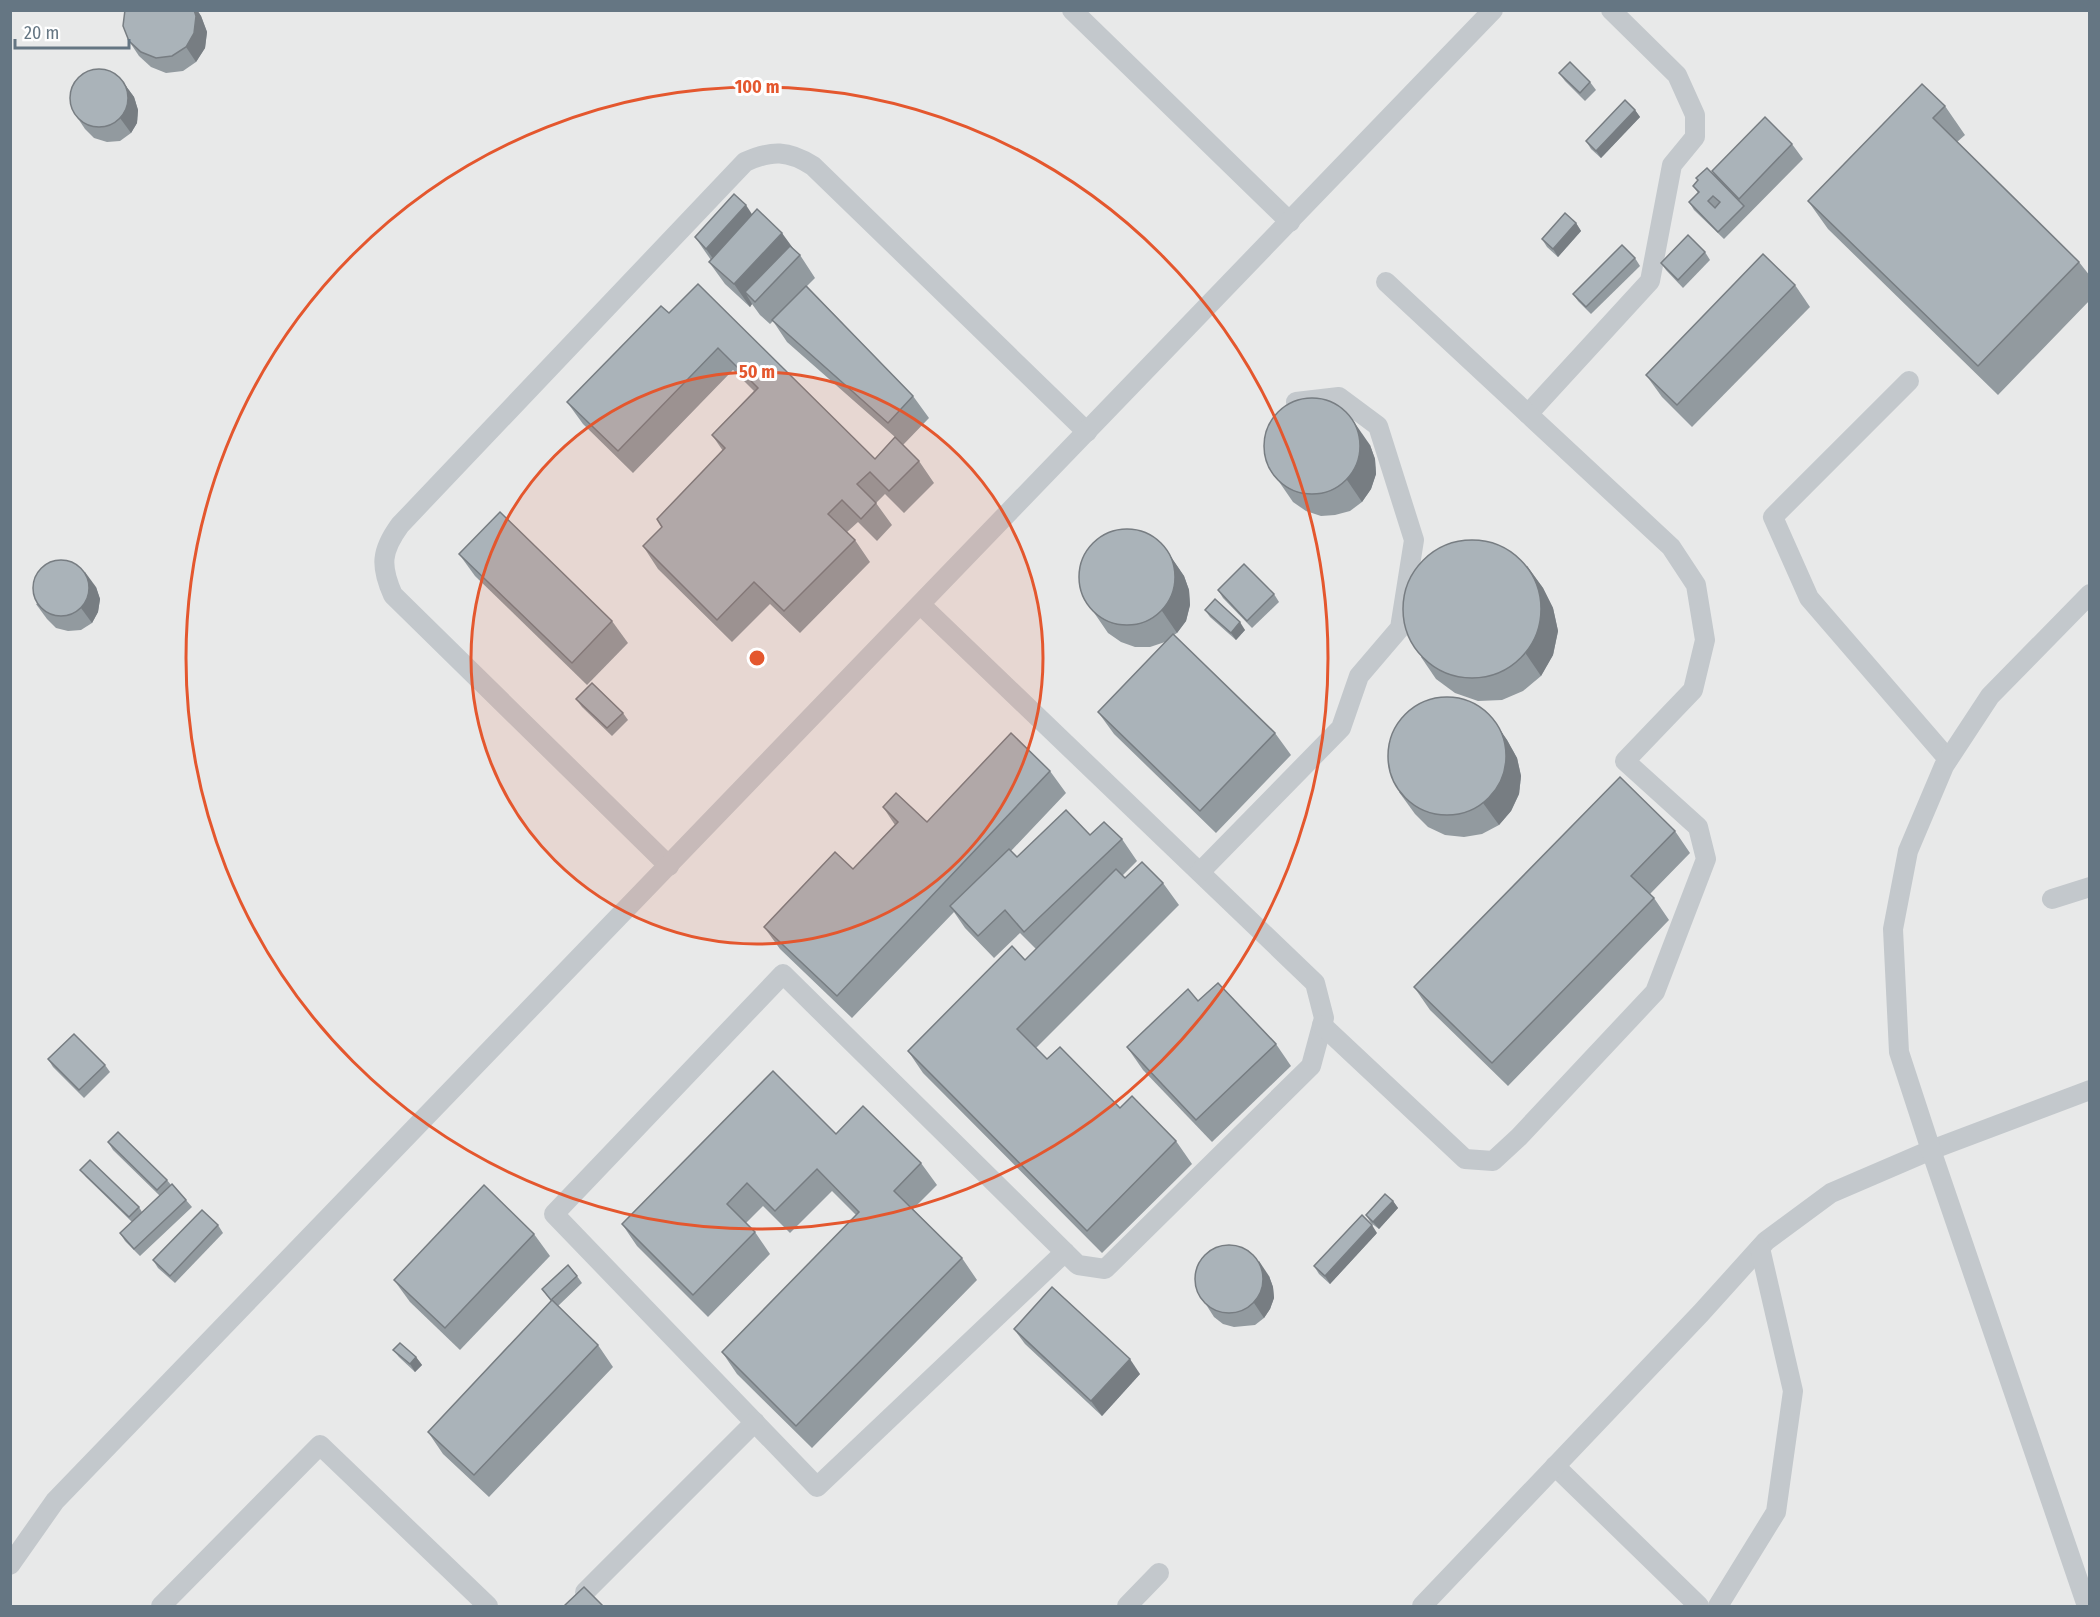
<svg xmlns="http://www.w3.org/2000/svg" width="2100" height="1617" viewBox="0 0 2100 1617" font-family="'Fira Sans Condensed',sans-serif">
<rect width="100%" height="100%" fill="#fafaf8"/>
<rect fill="#e8e9e9" x="11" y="11" width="2078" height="1595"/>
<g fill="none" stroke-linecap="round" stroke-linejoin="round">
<g stroke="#c3c8cc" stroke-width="20">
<path d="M1072 10 1290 222"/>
<path d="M1909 381 1773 517 1809 598 1948 759"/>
<path d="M1528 414 1650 281 1672 165 1695 137V115L1677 75 1611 10"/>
<path d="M921 605 1315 983 1324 1018 1311 1066 1105 1269 1078 1265 783 974 554 1214 817 1487 1065 1252"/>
<path d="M669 866 393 595C380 566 381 551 400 525L745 162C772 150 788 150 813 166L1087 432"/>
<path d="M1200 872 1341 728 1359 676 1400 628 1414 540 1378 426 1339 397 1296 402"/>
<path d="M2052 899 2090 887"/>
<path d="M1322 1025 1465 1159 1493 1161 1519 1137 1655 992 1706 859 1698 827 1625 761 1693 690 1705 640 1696 585 1671 547 1386 282"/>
<path d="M1555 1466 1699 1606"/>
<path d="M10 1565 55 1501 1493 10"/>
<path d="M585 1592 755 1422"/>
<path d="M161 1606 320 1445 488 1606"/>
<path d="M1127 1606 1159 1573"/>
<path d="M1422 1606 1701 1313 1766 1241 1831 1193 1931 1150 2090 1090"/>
<path d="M1718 1606 1776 1512 1793 1391 1760 1248"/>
<path d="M2087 1606 1931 1150 1899 1052 1893 929 1908 851 1944 766 1990 696 2090 594"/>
</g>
</g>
<g fill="#929a9f">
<path d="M125 10H197L201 16 207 32 205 48 196 62 183 71 166 73 151 67 139 56 129 41Z"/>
<path d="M1559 73 1590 82 1596 90 1585 101 1565 81Z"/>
<path d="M123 82 134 97 138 110 137 123 131 133 120 141 107 142 94 138 85 129 75 114Z"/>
<path d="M1945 106 1965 135 1957 142 2079 262 2090 276V300L1998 395 1828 229 1808 201Z"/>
<path d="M1635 110 1640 117 1601 158 1591 149 1586 141Z"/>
<path d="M1792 144 1803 159 1724 239 1694 210 1689 202 1698 193 1693 186 1698 181 1717 179 1712 171Z"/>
<path d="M752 214 800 255 815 278 807 286 913 396 929 418 903 445 919 461 934 483 904 513 885 494 876 503 892 525 877 541 858 522 847 532 855 540 870 562 800 633 770 604 732 642 658 569 643 546 662 527 723 451 712 435 754 391 733 370 633 473 583 424 567 402 669 313 875 459 895 437 787 342 773 321 770 324 760 315 752 304 750 307 725 284 709 262 711 260 695 237Z"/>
<path d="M1576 223 1581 231 1558 257 1547 247 1542 239Z"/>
<path d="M1705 252 1710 260 1683 288 1666 270 1661 263Z"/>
<path d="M1635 258 1640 266 1591 314 1578 301 1573 294Z"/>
<path d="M1795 285 1810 307 1692 427 1662 397 1646 375Z"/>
<path d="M1370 445 1375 459 1376 474 1371 489 1362 502 1350 511 1335 515 1321 516 1306 511 1293 502 1269 467Z"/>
<path d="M459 554 612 621 628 643 587 685 475 576Z"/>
<path d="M1169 554 1184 576 1189 590 1190 605 1186 621 1177 633 1174 635 1275 733 1291 755 1216 833 1114 734 1098 712 1165 642 1150 647H1135L1121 642 1108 633 1084 598Z"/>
<path d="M1527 566 1543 588 1553 608 1558 631 1553 655 1541 676 1523 691 1502 700 1478 701 1455 693 1436 679 1421 657Z"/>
<path d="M96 587 100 599 98 612 92 623 81 630 68 631 56 628 47 619 36 604Z"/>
<path d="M1218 590 1274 594 1279 602 1252 628 1223 598Z"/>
<path d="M1205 610 1245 630 1236 640 1210 617Z"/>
<path d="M576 699 623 713 628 720 612 736 582 707Z"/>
<path d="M1492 718 1507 740 1517 758 1521 776 1519 794 1511 811 1499 825 1482 834 1464 837 1445 835 1428 827 1415 814 1399 792Z"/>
<path d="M1050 771 1066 793 1011 851 1017 857 1090 835 1122 839 1137 861 1122 876 1125 878 1163 883 1179 905 1036 1048 1047 1059 1120 1108 1176 1141 1192 1164 1102 1253 923 1073 908 1051 1025 960 1036 949 1020 933 994 958 965 928 954 912 852 1018 780 949 764 927 853 869 895 825 883 807 927 822Z"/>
<path d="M1675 831 1690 853 1650 894 1654 898 1669 920 1508 1086 1430 1010 1414 987Z"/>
<path d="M1198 1001 1276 1044 1291 1066 1212 1142 1143 1070 1127 1047Z"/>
<path d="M48 1059 105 1065 110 1072 84 1098 53 1067Z"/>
<path d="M836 1134 921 1163 937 1185 913 1209 962 1258 977 1280 812 1448 737 1374 722 1352 856 1215 832 1191 790 1233 763 1206 746 1223 755 1232 770 1254 708 1317 637 1246 622 1224Z"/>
<path d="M108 1142 167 1180 171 1185 186 1200 192 1207 140 1256 125 1241 120 1233 132 1222 86 1177 80 1170 139 1207 142 1212 160 1196 113 1150Z"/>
<path d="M1393 1201 1398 1208 1379 1229 1371 1223 1366 1215Z"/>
<path d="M218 1225 223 1233 175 1283 158 1268 153 1260Z"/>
<path d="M1377 1233 1330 1284 1319 1274 1314 1266Z"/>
<path d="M534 1234 550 1256 460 1350 410 1302 394 1280Z"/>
<path d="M577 1276 582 1283 558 1306 598 1345 613 1367 489 1497 443 1454 428 1432 551 1301 542 1289Z"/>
<path d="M1269 1276 1273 1287 1274 1298 1270 1309 1264 1318 1255 1325 1234 1327 1223 1324 1214 1317 1198 1292Z"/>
<path d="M1014 1329 1140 1374 1102 1416 1025 1344Z"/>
<path d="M393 1350 416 1357 422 1365 415 1372 399 1357Z"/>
</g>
<g fill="#777d82">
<path d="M194 10H197L201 16 207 32 205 48 196 62 186 47Z"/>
<path d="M123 82 134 97 138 110 137 123 131 133 120 118Z"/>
<path d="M1635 110 1640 117 1601 158 1596 151Z"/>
<path d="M746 205 761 228 722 271 706 249Z"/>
<path d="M1576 223 1581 231 1558 257 1553 249Z"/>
<path d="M782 233 798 255 745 292 752 304 750 307 734 284Z"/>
<path d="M1354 422 1370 445 1375 459 1376 474 1371 489 1362 502 1347 480Z"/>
<path d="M1169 554 1184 576 1189 590 1190 605 1186 621 1177 633 1162 611Z"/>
<path d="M1527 566 1543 588 1553 608 1558 631 1553 655 1541 676 1526 654Z"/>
<path d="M85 572 96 587 100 599 98 612 92 623 81 608Z"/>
<path d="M1240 622 1245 630 1236 640 1231 633Z"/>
<path d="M1492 718 1507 740 1517 758 1521 776 1519 794 1511 811 1499 825 1483 803Z"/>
<path d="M1393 1201 1398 1208 1379 1229 1373 1222Z"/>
<path d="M1372 1225 1377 1233 1330 1284 1325 1276Z"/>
<path d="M1259 1261 1269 1276 1273 1287 1274 1298 1270 1309 1264 1318 1254 1303Z"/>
<path d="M416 1357 422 1365 415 1372 410 1364Z"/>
<path d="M1130 1359 1140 1374 1102 1416 1091 1401Z"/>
</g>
<g fill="#aab3b9" stroke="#777d82" stroke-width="1.5" fill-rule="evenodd">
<path d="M125 10H194L196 16 194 33 186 47 172 56 156 58 141 52 129 41 123 26Z"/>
<path d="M1570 62 1590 82 1580 93 1559 73Z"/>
<circle cx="99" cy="98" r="29"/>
<path d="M1922 84 1945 106 1933 118 2079 262 1978 366 1808 201Z"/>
<path d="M1625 100 1635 110 1596 151 1586 141Z"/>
<path d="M1765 117 1792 144 1739 199 1712 171Z"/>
<path d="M1707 168 1744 206 1718 232 1689 202 1699 192 1693 186 1698 180 1696 178ZM1713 196 1720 202 1715 208 1708 201Z"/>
<path d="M734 194 746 205 706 249 695 237Z"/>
<path d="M757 209 782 233 734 284 709 262Z"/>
<path d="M1565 213 1576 223 1553 249 1542 239Z"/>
<path d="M1688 235 1705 252 1678 280 1661 263Z"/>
<path d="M1622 245 1635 258 1586 307 1573 294Z"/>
<path d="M790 246 800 255 755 302 745 292Z"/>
<path d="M1763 254 1795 285 1677 405 1646 375Z"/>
<path d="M698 284 875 459 895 437 919 461 889 491 870 472 857 484 876 503 861 519 842 500 828 514 855 540 784 611 754 582 717 620 643 546 662 527 657 519 725 448 712 435 758 388 718 348 618 451 567 402 661 306 669 313Z"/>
<path d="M806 286 913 396 888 423 772 320Z"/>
<circle cx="1312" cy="446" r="48"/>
<path d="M500 512 612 621 572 663 459 554Z"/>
<circle cx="1127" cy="577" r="48"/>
<circle cx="1472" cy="609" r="69"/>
<circle cx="61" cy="588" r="28"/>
<path d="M1244 564 1274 594 1247 621 1218 590Z"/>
<path d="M1215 599 1240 622 1231 633 1205 610Z"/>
<path d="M1173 634 1275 733 1200 811 1098 712Z"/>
<path d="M592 683 623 713 607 728 576 699Z"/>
<circle cx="1447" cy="756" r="59"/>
<path d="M1011 733 1050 771 837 996 764 927 835 852 853 869 898 822 883 807 896 793 927 822Z"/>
<path d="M1620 777 1675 831 1631 876 1654 898 1492 1063 1414 987Z"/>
<path d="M1066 810 1090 835 1104 822 1122 839 1024 932 1005 910 978 936 950 906 1009 849 1017 857Z"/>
<path d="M1142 862 1163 883 1017 1029 1047 1059 1060 1047 1120 1108 1132 1096 1176 1141 1087 1231 908 1051 1012 946 1025 960 1116 869 1125 878Z"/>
<path d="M1218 983 1276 1044 1196 1120 1127 1047 1188 989 1198 1001Z"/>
<path d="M74 1034 105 1065 79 1090 48 1059Z"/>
<path d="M773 1071 836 1134 863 1106 921 1163 894 1191 962 1258 796 1426 722 1352 859 1212 817 1169 775 1211 747 1183 727 1204 755 1232 693 1295 622 1224Z"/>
<path d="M118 1132 167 1180 157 1190 108 1142Z"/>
<path d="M90 1160 139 1207 129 1217 80 1170Z"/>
<path d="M172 1184 186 1200 134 1249 120 1233Z"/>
<path d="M484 1185 534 1234 445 1328 394 1280Z"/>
<path d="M1385 1194 1393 1201 1373 1222 1366 1215Z"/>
<path d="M202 1210 218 1225 170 1276 153 1260Z"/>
<path d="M1362 1215 1372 1225 1325 1276 1314 1266Z"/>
<circle cx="1229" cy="1279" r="34"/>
<path d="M568 1265 577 1276 551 1300 542 1289Z"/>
<path d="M1052 1287 1130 1359 1091 1401 1014 1329Z"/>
<path d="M552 1300 598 1345 474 1475 428 1432Z"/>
<path d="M400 1343 416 1357 410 1364 393 1350Z"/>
<path d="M584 1587 603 1606H564Z"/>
</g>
<circle cx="757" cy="658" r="286" fill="#e4572e" fill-opacity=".12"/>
<g fill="none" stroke="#e4572e" stroke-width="3">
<circle cx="757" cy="658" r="286"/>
<circle cx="757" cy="658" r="571"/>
</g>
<circle cx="757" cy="658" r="9" fill="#e4572e" stroke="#fff" stroke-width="3"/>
<g font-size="18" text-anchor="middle" font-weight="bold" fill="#e4572e" stroke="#fff" stroke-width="6" stroke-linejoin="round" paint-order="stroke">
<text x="757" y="93">100 m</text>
<text x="757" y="378">50 m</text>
</g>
<rect width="2100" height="1617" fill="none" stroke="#657683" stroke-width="24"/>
<path d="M15 39v9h114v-9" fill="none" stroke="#657683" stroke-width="3"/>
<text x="24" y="39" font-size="18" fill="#657683" stroke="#ffffff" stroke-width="4.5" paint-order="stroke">20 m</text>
</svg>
